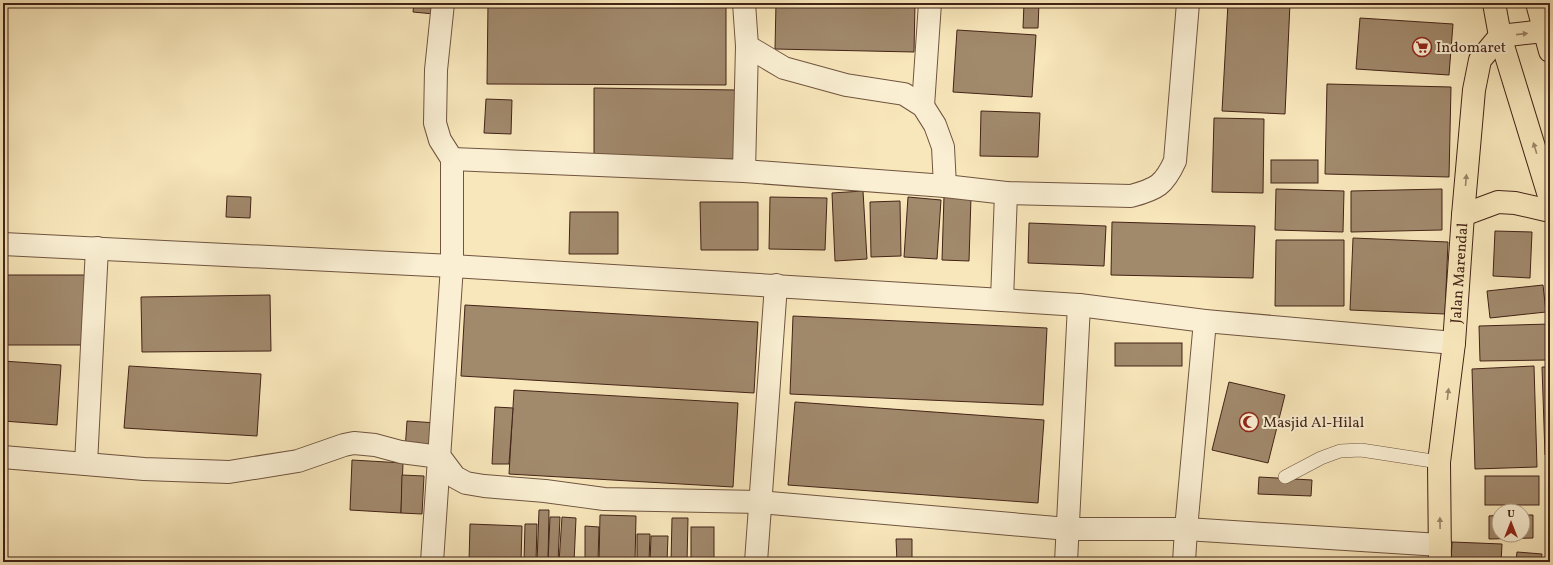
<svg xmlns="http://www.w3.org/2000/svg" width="1553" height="565" viewBox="0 0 1553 565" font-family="Vollkorn,serif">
<rect width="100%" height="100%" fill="#f8e7bb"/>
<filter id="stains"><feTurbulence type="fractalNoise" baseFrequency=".005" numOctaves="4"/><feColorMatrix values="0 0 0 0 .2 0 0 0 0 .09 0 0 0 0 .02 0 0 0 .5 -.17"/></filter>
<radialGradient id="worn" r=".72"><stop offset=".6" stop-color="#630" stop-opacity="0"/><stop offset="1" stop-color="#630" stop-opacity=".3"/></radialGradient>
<g fill="#a1896c" stroke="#432316">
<path d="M414 3H435L434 14 413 12Z"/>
<path d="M488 3H726V85L487 84Z"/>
<path d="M776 3H915L914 52 775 49Z"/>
<path d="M1024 3H1039L1038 28H1023Z"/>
<path d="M1228 3H1290L1285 114 1222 111Z"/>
<path d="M1360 18 1453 24 1449 75 1356 69Z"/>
<path d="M957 30 1036 35 1032 97 953 92Z"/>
<path d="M1327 84 1451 87 1449 177 1325 174Z"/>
<path d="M594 88 736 90 735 159 594 158Z"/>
<path d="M486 99 512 100 511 134 484 133Z"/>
<path d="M981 111 1040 113 1038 157 980 156Z"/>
<path d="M1214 118 1264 119 1263 193 1212 192Z"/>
<rect x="1271" y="160" width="47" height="23"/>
<path d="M1276 189 1344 191 1343 232 1275 230Z"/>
<path d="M1442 189V230L1351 232V191Z"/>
<path d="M863 191 867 259 835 261 832 193Z"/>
<path d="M227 196 251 197 250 218 226 217Z"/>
<path d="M944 196 971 197 969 261 942 260Z"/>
<path d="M770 197 827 198 825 250 769 249Z"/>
<path d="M908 197 941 200 937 259 904 257Z"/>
<path d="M900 201 901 256 871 257 870 202Z"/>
<path d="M700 202H758V250H701Z"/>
<path d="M570 212H618V254H569Z"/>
<path d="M1112 222 1255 226 1253 278 1111 275Z"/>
<path d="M1029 223 1106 226 1104 266 1028 263Z"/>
<path d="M1495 231 1532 232 1530 278 1493 276Z"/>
<path d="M1353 238 1448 242 1445 314 1350 310Z"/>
<path d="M1276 240H1344V306H1275Z"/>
<path d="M3 275H93L90 345H3Z"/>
<path d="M1543 285 1546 312 1490 318 1487 291Z"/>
<path d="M270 295 271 351 142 352 141 297Z"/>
<path d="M465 305 758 322 754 393 461 376Z"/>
<path d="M793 316 1047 328 1043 405 790 394Z"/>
<path d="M1550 324V360L1480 361 1479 326Z"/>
<rect x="1115" y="343" width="67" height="23"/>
<path d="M3 361 61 365 57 425 3 421Z"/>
<path d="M129 366 261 374 257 436 124 428Z"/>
<path d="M1534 366 1537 467 1475 469 1472 369Z"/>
<path d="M1542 367H1550V455H1545Z"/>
<path d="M1229 382 1285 395 1268 463 1212 450Z"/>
<path d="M514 390 738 403 733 487 509 474Z"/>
<path d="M795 402 1044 420 1038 503 788 485Z"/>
<path d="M495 407 513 408 509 464H492Z"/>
<path d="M407 421 437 423 435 452 405 451Z"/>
<path d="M352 460 403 463 401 513 350 510Z"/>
<path d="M402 475 424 476 422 514 401 513Z"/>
<rect x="1485" y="476" width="54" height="29"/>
<path d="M1259 477 1312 480 1311 496 1258 494Z"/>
<path d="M539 510H549L548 562H537Z"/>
<path d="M600 515 636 516 635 562H599Z"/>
<path d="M1499 515V535H1523V515H1533V538L1489 539V516Z"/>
<path d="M550 517H560L558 562H548Z"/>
<path d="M562 517 576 518 574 562H559Z"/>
<path d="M672 518H688L687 562H671Z"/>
<path d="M470 524 522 526 521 562H469Z"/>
<path d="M525 524H537L536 562H524Z"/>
<path d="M585 526 599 527 598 562H585Z"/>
<rect x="691" y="527" width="23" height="35"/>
<path d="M637 534H650L649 562H637Z"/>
<path d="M651 536H668L667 562H650Z"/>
<path d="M896 539H912V562H897Z"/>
<path d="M1452 542 1502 544 1501 562H1451Z"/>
<path d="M1517 552 1542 554 1541 562H1516Z"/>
<rect x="714" y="558" width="22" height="4"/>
</g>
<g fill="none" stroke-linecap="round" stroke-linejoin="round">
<defs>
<path id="lane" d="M1285 477 1321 458 1340 451 1361 450 1439 462"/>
<g id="street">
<path d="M744 3 747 46 784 68 846 85 904 94 923 106 935 125 943 147 945 186"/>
<path d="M923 106 930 3"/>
<path d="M452 159 744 171 945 186 1006 193 1131 196C1157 189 1164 185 1175 161L1188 3"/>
<path d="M744 171 747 46"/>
<path d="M3 244 452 266 1002 300 1079 305 1205 321 1454 343"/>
<path d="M1002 300 1006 193"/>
<path d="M3 457 144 469 229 472 298 461 344 445 354 443 375 445 401 452 440 457 455 477 466 483 484 486 545 491 604 499 760 502 1068 529H1186L1440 545"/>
<path d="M86 464 97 248"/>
<path d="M432 562 452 266V159L440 140 435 123 436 70 443 3"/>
<path d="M756 562 776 285"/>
<path d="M1066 562 1079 305"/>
<path d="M1184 562 1186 529 1205 321"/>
</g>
<g id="primary">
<path d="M1494 3 1500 36 1550 199"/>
<path d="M1537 3 1550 51"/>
<path d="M1463 215 1498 202 1515 203 1550 211"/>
<path id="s1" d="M1440 562 1439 462 1454 343 1463 215 1474 90 1480 60 1500 36 1544 31"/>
</g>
</defs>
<use href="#lane" stroke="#70543f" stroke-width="14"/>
<use href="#street" stroke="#70543f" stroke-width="24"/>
<use href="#primary" stroke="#432316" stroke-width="24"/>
<use href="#lane" stroke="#faefd3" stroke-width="13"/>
<use href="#street" stroke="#faefd3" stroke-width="22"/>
<use href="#primary" stroke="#f8e7bb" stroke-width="22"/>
</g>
<defs><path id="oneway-solid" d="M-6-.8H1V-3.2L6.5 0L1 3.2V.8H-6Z"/></defs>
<g fill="#9e8568">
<use href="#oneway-solid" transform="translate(1522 34) rotate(-6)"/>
<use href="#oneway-solid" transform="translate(1535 148) rotate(-107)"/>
<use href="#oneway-solid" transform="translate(1466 180) rotate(-85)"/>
<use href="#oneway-solid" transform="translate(1448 394) rotate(-83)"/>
<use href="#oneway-solid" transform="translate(1440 523) rotate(-91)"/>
</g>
<defs>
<symbol id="supermarket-ring" viewBox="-11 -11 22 22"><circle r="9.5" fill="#faefd3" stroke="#8f2418" stroke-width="1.5"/><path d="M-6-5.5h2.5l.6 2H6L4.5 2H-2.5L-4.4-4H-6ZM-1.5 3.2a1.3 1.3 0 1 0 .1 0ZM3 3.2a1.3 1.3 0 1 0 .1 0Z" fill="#8f2418"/></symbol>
<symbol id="mosque-ring" viewBox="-11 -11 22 22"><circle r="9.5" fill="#faefd3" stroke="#8f2418" stroke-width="1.5"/><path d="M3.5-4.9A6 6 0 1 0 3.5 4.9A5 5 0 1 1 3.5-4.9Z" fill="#8f2418"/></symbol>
</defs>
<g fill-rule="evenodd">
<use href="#supermarket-ring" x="1411" y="36" width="22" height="22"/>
<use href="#mosque-ring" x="1238" y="411" width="22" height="22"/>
</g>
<g text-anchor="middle" stroke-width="4" stroke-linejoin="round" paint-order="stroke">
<g font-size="15" fill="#432316" stroke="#faefd3" text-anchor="start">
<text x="1436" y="52">Indomaret</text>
<text x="1263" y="427">Masjid Al-Hilal</text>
</g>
<g font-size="15" fill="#432316" stroke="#faefd3">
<text dy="5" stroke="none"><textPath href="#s1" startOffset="290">Jalan Marendal</textPath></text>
</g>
</g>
<rect width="1553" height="565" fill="none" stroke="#f8e7bb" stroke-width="16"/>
<rect x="4" y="4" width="1545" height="557" fill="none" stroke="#432316" stroke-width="2"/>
<rect x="8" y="8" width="1537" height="549" fill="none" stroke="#432316"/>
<g transform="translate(1511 523)"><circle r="19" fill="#faefd3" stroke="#b19d87"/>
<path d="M0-3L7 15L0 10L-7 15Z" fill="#8f2418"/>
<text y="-6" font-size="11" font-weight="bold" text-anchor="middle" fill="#432316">U</text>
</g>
<rect width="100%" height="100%" filter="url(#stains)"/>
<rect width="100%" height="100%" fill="url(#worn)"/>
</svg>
